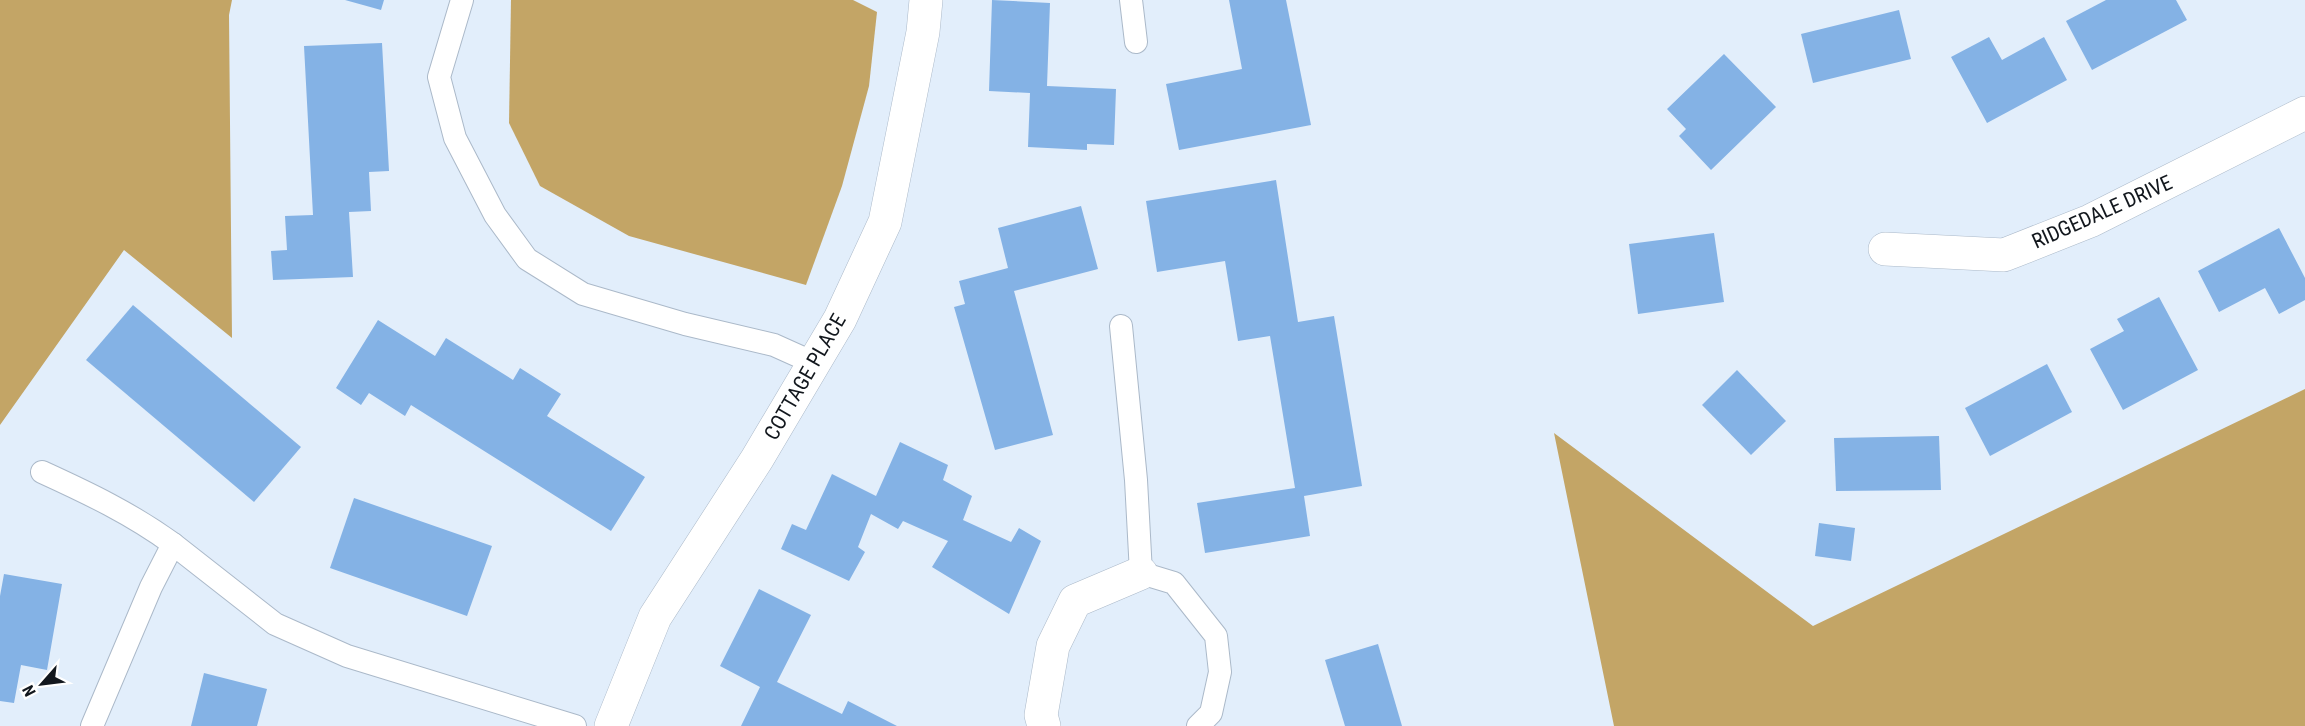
<svg xmlns="http://www.w3.org/2000/svg" width="2305" height="726" viewBox="0 0 2305 726" font-family="'Roboto Condensed',sans-serif">
<rect width="100%" height="100%" fill="#e2eefb"/>
<g fill="#c3a566">
<path d="M0 0H232L229 15 232 338 124 250 0 425Z"/>
<path d="M511 0H853L877 12 869 86 842 186 806 285 629 236 540 186 509 123Z"/>
<path d="M2305 389V726H1614L1554 433 1813 626Z"/>
</g>
<g fill="#84b2e5">
<path d="M345 0H384L381 10Z"/>
<path d="M992 0 1050 3 1047 86 1116 89 1114 145 1087 144V150L1028 147 1030 93 989 91Z"/>
<path d="M1229 0H1286L1311 125 1179 150 1166 84 1242 69Z"/>
<path d="M2106 0H2176L2187 20 2092 70 2066 21Z"/>
<path d="M1899 10 1911 59 1813 83 1801 34Z"/>
<path d="M1989 37 2002 60 2044 37 2067 80 1987 123 1951 57Z"/>
<path d="M382 43 389 171 369 172 371 211 349 212 353 277 273 280 271 251 287 250 285 216 313 215 304 46Z"/>
<path d="M1724 54 1776 107 1711 170 1679 136 1686 129 1667 109Z"/>
<path d="M1276 180 1298 322 1334 316 1362 486 1304 496 1310 536 1205 553 1197 503 1295 488 1270 336 1238 341 1225 261 1157 272 1146 201Z"/>
<path d="M1081 206 1098 269 1014 291 1053 435 995 450 954 307 965 304 959 281 1008 268 998 228Z"/>
<path d="M2279 228 2305 278V300L2279 314 2265 288 2219 312 2198 271Z"/>
<path d="M1714 233 1724 302 1638 314 1629 244Z"/>
<path d="M2159 297 2198 370 2123 410 2090 349 2124 331 2117 319Z"/>
<path d="M133 305 301 447 254 502 86 360Z"/>
<path d="M378 320 435 356 446 338 513 380 520 368 561 394 547 416 645 477 611 531 411 405 405 416 369 393 361 405 336 388Z"/>
<path d="M2047 364 2072 412 1990 456 1965 408Z"/>
<path d="M1737 370 1786 421 1751 455 1702 405Z"/>
<path d="M1939 436 1941 490 1836 491 1834 438Z"/>
<path d="M900 442 948 465 943 480 972 496 963 520 1011 542 1019 528 1041 541 1009 614 932 567 948 541 903 521 898 529 871 514 858 547 865 552 849 581 781 549 792 524 806 530 832 474 876 496Z"/>
<path d="M354 498 492 546 467 616 330 568Z"/>
<path d="M1819 523 1855 528 1851 561 1815 556Z"/>
<path d="M4 574 62 584 47 670 21 665 14 703 0 701V596Z"/>
<path d="M759 589 811 615 777 682 842 714 848 701 897 726H741L760 687 720 666Z"/>
<path d="M1378 644 1402 726H1345L1325 660Z"/>
<path d="M204 673 267 689 257 726H191Z"/>
</g>
<g fill="none" stroke-linecap="round" stroke-linejoin="round">
<defs>
<g id="service">
<path d="M462 0 439 77 455 138 495 215 527 259 583 294 685 324 774 345 814 363"/>
<path d="M1131 0 1136 42"/>
<path d="M1121 326 1136 480 1141 573 1174 583 1216 636 1220 672 1211 713 1198 726"/>
<path d="M42 472C88 493 132 514 173 544"/>
<path d="M92 726 151 587 173 544 275 624 347 656 575 726"/>
</g>
<g id="minor">
<path d="M1885 249 2004 255 2090 221 2305 113"/>
<path d="M611 726 655 617 757 459 840 319 885 222 923 32 926 0"/>
<path d="M1044 726 1041 715 1053 646 1075 601 1141 573"/>
</g>
</defs>
<use href="#service" stroke="#abb9c9" stroke-width="24"/>
<use href="#minor" stroke="#abb9c9" stroke-width="34"/>
<use href="#service" stroke="#fff" stroke-width="22"/>
<use href="#minor" stroke="#fff" stroke-width="33"/>
</g>
<g text-anchor="middle" stroke-width="4.5" stroke-linejoin="round" paint-order="stroke">
<g font-size="21" fill="#12171d" stroke="#fff">
<text transform="translate(2102 212) rotate(-24)" y="7">RIDGEDALE DRIVE</text>
<text transform="translate(805 377) rotate(-60)" y="7">COTTAGE PLACE</text>
</g>
</g>
<g transform="translate(42 684) rotate(242)" stroke="#ffffff" stroke-width="4.5" paint-order="stroke">
<path d="M0-4.5L10 22L0 15L-10 22Z" fill="#12171d"/>
<text y="-9" font-size="16" font-weight="bold" text-anchor="middle" fill="#12171d">N</text>
</g>
</svg>
